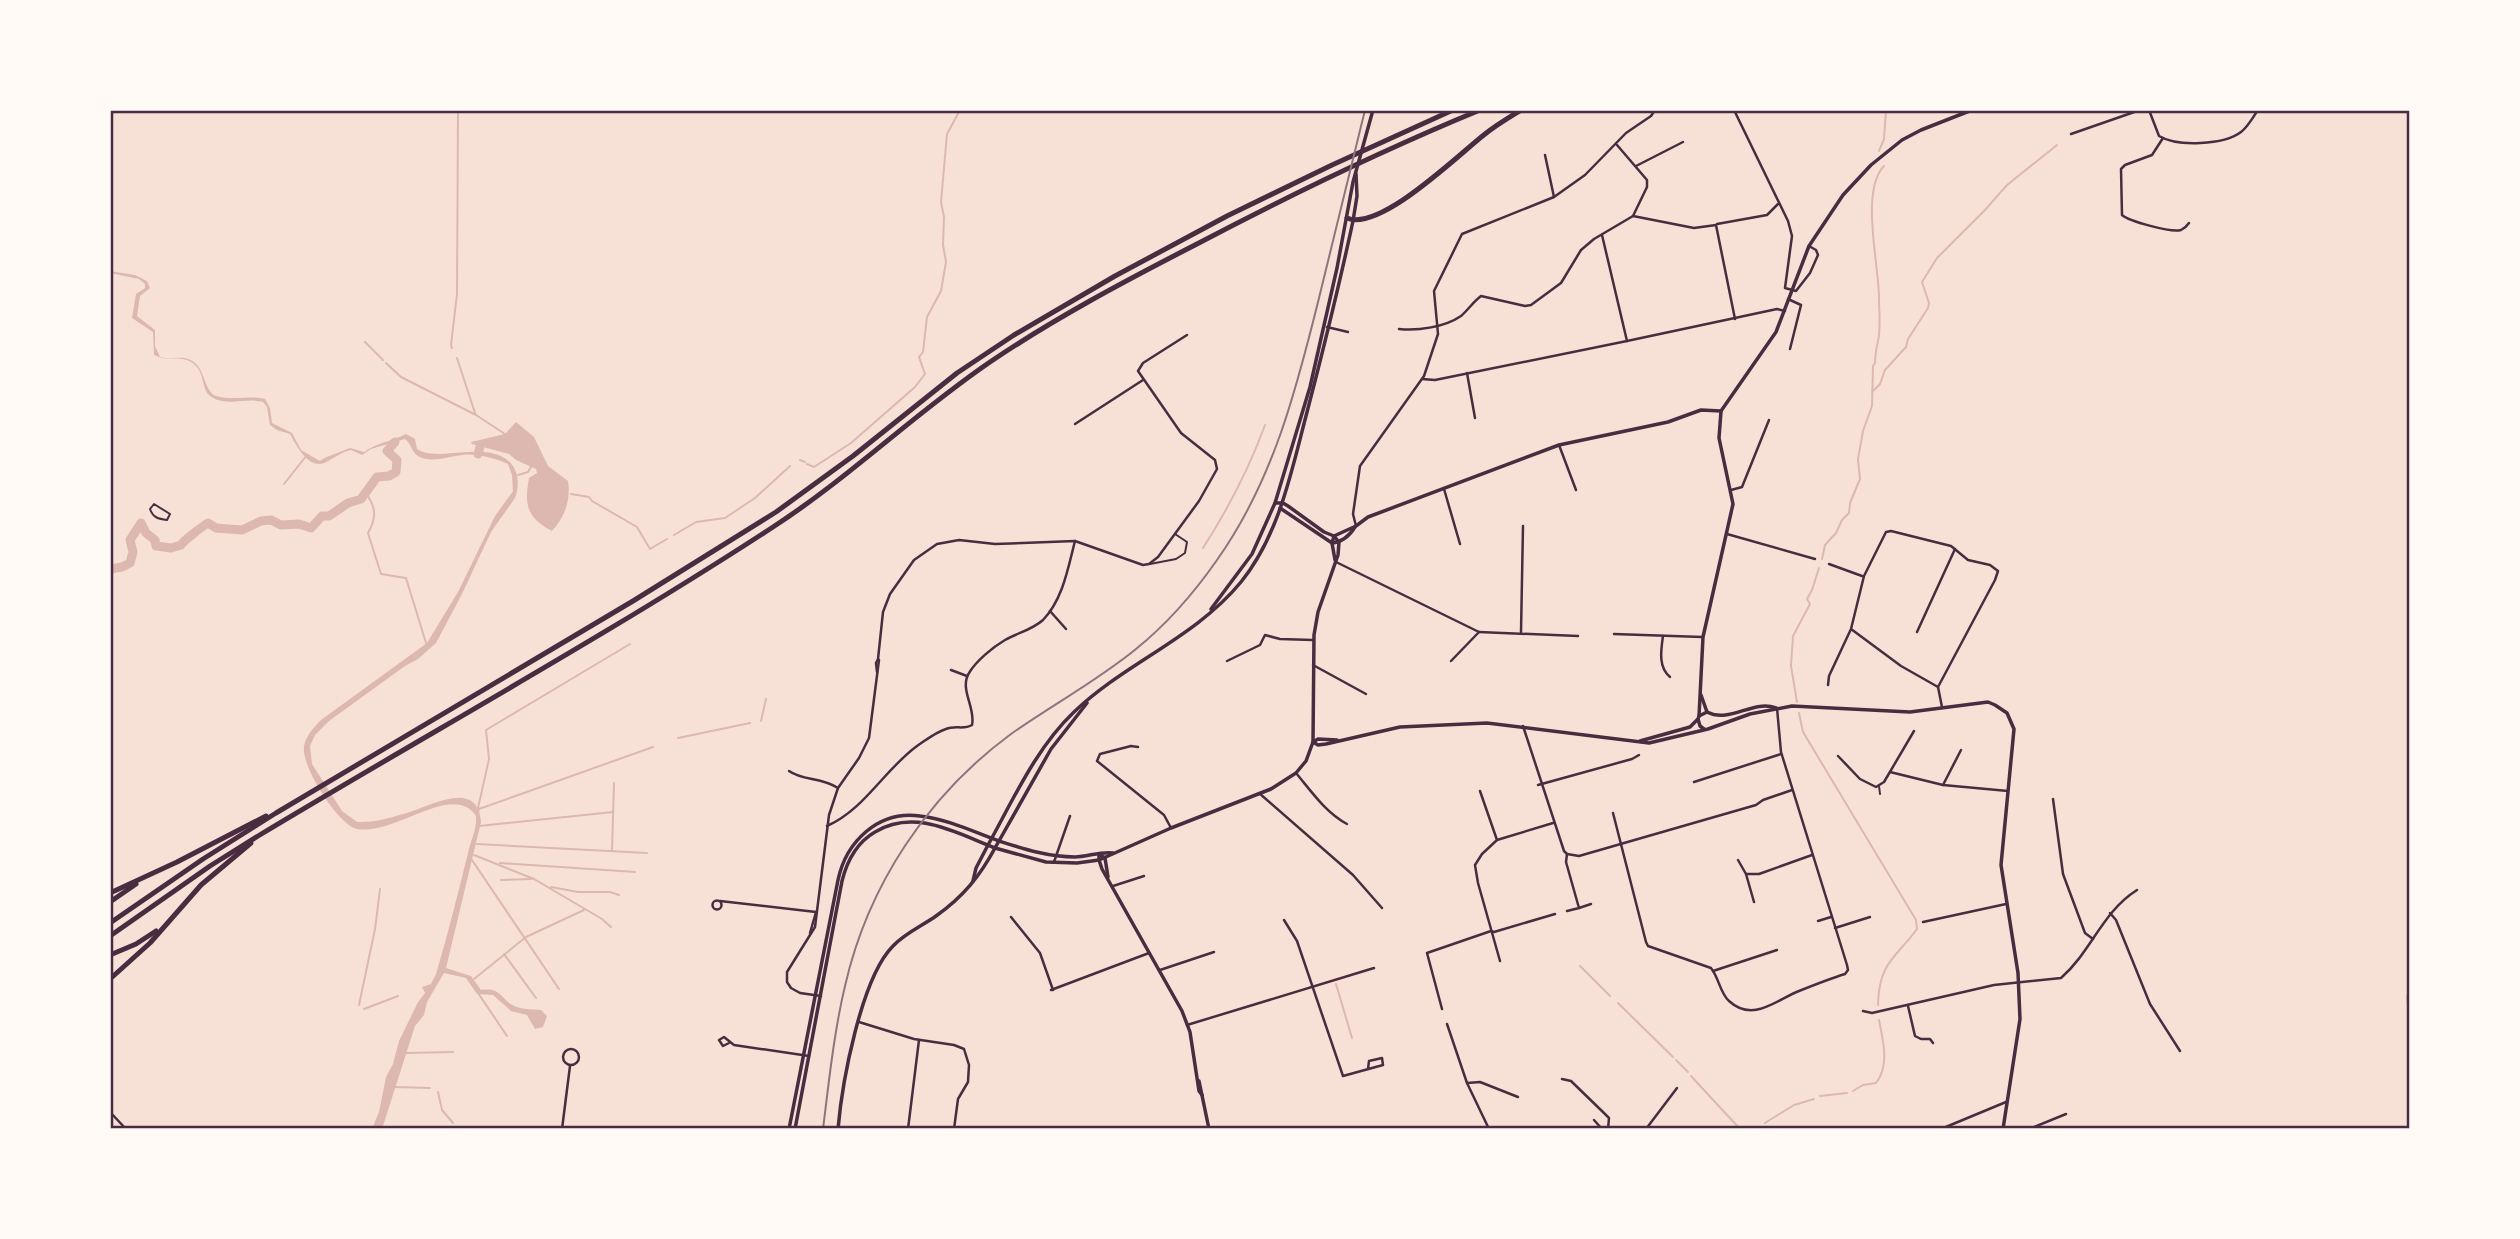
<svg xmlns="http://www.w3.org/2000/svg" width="2520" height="1239" viewBox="0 0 2520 1239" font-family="Rubik,sans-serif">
<rect width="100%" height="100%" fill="#f7e1d7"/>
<g fill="#dcb8b0">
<path d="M110 271 135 275 147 281 150 288 140 296 137 316 155 330V346L160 357C172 361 185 353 196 364 204 371 206 393 216 396 234 401 250 395 265 399L270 408 272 423 292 433 301 450 320 461C324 457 343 451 350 448L364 452C376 443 392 441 406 434L415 439 417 449C438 464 492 437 513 466 519 475 519 488 515 498L491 532 463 592 436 643 418 659 405 666 329 721 315 735 310 746 312 764 342 811 357 822C375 823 393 817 410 812 432 805 478 779 481 822L446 968 471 976 481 990C503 987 500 1001 517 1007 525 1010 533 1009 541 1010L547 1016 543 1027 535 1029 527 1015 511 1011 493 995 477 994 466 978 444 973 427 1002 424 1015 415 1026 382 1129H372L379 1112 386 1077 393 1064 399 1041 418 1002 425 993 422 987 431 984 436 974C448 934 458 893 468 853 471 839 477 830 476 816 453 781 395 836 357 829 338 825 301 766 304 747 305 737 313 728 321 720L427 643 458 592 495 516 513 491 512 475 508 464C497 459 475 453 463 455 449 456 432 464 418 456 411 452 412 444 405 439L371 449 362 455 351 450C341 452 333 459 324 463 308 469 296 445 290 434L277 430 270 425 267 407 263 402C247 397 223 408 209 395 201 387 205 370 191 362 178 354 169 363 154 355L153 332 132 318 136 294 145 288V284L139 279 110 273Z"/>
<path d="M516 422 534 437 548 466 568 481C571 499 565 517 552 531 527 518 524 505 529 478L537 473 536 469 516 460 509 454 472 444 471 442 505 434Z"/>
</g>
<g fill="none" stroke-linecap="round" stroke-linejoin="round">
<g stroke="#dcb8b0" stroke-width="2">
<path d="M1879 151 1884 139 1886 110"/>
<path d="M365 342 383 360"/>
<path d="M452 348 451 345 457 294 458 110"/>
<path d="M457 358 475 413"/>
<path d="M386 363 401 377 476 415 505 434"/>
<path d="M1872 392 1880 384 1885 370 1906 347 1908 339 1928 308 1929 303 1922 282 1937 258 1985 210 2007 185 2057 145"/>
<path d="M800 460 805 462"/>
<path d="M807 464 814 467 851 443 915 387 925 374 919 357 923 352 927 317 941 291 946 262 943 245 944 217 941 202 947 134 960 110"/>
<path d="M518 475 528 472 532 465"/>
<path d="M284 484 307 455"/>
<path d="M366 493C376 508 377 517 368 533L381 574 406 578 426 643"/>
<path d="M571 494 589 497 592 501 637 527 650 549 667 539"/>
<path d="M674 535 696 522 725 518 755 498 790 466"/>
<path d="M1203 548C1228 509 1249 469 1265 425"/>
<path d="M1822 559 1825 545 1836 533 1842 520 1849 513 1850 503 1860 479 1858 459 1863 431 1872 406 1873 366 1875 363C1875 354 1876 350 1878 341 1881 329 1879 311 1879 298 1879 264 1860 191 1884 166"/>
<path d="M1797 702 1791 666 1793 636 1810 604 1807 599 1812 590 1819 568"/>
<path d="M1799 713 1803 732 1916 920 1917 929C1895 959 1879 962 1878 1005"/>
<path d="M761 721 766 699"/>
<path d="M678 738 750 723"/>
<path d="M478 808 489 759 486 730 630 644"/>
<path d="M478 812 479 809 653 747"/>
<path d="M479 826 613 812"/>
<path d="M477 844 647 853"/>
<path d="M612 851 614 783"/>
<path d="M474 855 534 879 602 919 611 927"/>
<path d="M472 860 559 989"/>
<path d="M500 863 635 872"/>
<path d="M501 880 531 879"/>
<path d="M551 887 578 892H610L619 895"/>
<path d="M504 954 536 998"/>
<path d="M1580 966 1610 996"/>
<path d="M474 979 526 937 584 910"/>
<path d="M1336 984 1352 1038"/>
<path d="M478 993 507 1036"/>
<path d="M2407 996 2409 1017"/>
<path d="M1618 1003 1673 1057"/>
<path d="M359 1005 375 929 380 889"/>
<path d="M364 1009 398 996"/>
<path d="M2409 1024 2410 1026"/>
<path d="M406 1053 453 1052"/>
<path d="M1676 1060 1688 1072"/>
<path d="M1691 1076 1740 1129"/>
<path d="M393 1087 430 1088"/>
<path d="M1853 1091 1863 1085 1876 1083C1890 1065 1883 1041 1879 1020"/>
<path d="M438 1092 442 1110 453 1123"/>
<path d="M1820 1096 1847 1093"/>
<path d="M1765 1123 1794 1105 1814 1099"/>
<path d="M1759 1129V1128"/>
</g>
<g stroke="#dcb8b0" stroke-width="9">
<path d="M478 454 480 447"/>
<path d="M110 569 122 567 130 563 133 552 130 540 141 523 146 533 155 540 156 546 171 548 181 545C183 541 203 526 208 523L216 528 242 530 261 521 271 520 281 525 299 524 311 528 322 516H329L348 503 361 499 377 477 389 476 396 472 397 460 387 451 395 442"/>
</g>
<g stroke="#4a2c40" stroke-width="2">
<path d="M1150 564 1176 559 1185 553 1187 542 1175 534"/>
<path d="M1879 786 1880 794"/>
</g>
<path stroke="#4a2c40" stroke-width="2" d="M154 504 170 514 167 520C159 519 153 518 150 509Z"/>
<g stroke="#4a2c40" stroke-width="2.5">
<path d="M1734 110 1788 221 1792 236 1785 288 1796 291 1810 273 1818 255 1816 250 1809 246"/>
<path d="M2149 110 2159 136C2177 147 2224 145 2241 132 2248 127 2253 117 2258 110"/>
<path d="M2071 134 2140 110"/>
<path d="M2163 138 2152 155 2125 165 2121 169 2122 215C2129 221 2171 233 2181 230 2185 228 2187 226 2189 223"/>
<path d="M1617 145 1647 180V187L1633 216 1694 228 1716 225 1735 319"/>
<path d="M1545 155 1554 197"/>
<path d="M1636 166 1683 142"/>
<path d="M1717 224 1767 215 1778 204"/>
<path d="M1602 235 1627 341 1777 309 1785 311"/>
<path d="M1788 299 1801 305 1790 349"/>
<path d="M1327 327 1348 332"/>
<path d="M1399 329C1418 331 1445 327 1461 316 1468 310 1473 302 1481 296L1525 306 1531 305 1561 283 1581 250 1594 239 1633 216"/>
<path d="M1467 373 1475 418"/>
<path d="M1422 379 1435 380 1627 341"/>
<path d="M1075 424 1143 380"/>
<path d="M1559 445 1576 490"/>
<path d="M1444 489 1460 544"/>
<path d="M1731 490 1742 487 1769 420"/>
<path d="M1356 526 1353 514 1360 466 1424 376 1438 334 1434 291 1462 234 1554 197 1585 175 1626 133 1651 116 1655 110"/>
<path d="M1727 534 1815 559"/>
<path d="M1336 562 1479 632 1578 636"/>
<path d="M1829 564 1862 576"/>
<path d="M1050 611 1066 629"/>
<path d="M1521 632 1523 526"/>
<path d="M1917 632 1955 549"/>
<path d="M1614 634 1702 637"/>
<path d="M1663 636C1661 650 1658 667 1670 677"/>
<path d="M1227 661 1260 645 1265 635 1280 639 1313 640"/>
<path d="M1451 661 1479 632"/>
<path d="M1313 665 1366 694"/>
<path d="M951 670 967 676"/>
<path d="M877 672 876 663 878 659 883 612 890 594 914 560 937 544 959 540 995 544 1075 541 1143 565 1149 564 1158 557 1199 501 1217 469 1215 460 1181 433 1138 371 1143 363 1187 335"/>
<path d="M1828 685 1829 676 1851 629 1864 576 1886 532 1891 531 1951 546 1968 560 1990 565 1998 571 1995 580 1938 687 1901 666 1851 629"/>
<path d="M1938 687 1942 707"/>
<path d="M1523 726 1564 851 1567 854 1566 862 1579 908 1567 911"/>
<path d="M1138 747 1131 746 1100 754 1097 761 1164 815 1171 828"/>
<path d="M1838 756 1860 779 1876 787 1884 782 1914 731"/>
<path d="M789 771C803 781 821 777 838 788"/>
<path d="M1890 772 1943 785 2008 791"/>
<path d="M1296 773C1311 791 1326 813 1347 824"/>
<path d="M1694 782 1781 754"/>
<path d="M1538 785 1632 759 1639 755"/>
<path d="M1943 785 1961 750"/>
<path d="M1480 791 1497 840"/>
<path d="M1259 793 1353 875 1382 908"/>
<path d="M2053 799 2063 874 2085 933 2093 939"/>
<path d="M1613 813 1646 942 1648 946 1711 968C1719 978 1720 993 1729 1001 1753 1023 1776 1000 1799 991 1814 985 1829 979 1845 974L1848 970 1847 965 1781 752 1777 708"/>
<path d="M827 826C865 809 884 770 917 746 926 740 936 732 946 729 955 725 964 730 972 725 976 708 959 689 969 673 976 661 993 647 1005 640 1017 633 1032 630 1043 620 1063 599 1068 568 1075 541"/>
<path d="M1567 854 1579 856 1756 805 1763 800 1792 790"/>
<path d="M1738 860 1746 874"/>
<path d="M1054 862 1070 816"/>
<path d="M1113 886 1144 876"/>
<circle cx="717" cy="905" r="4.5"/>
<path d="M720 901 816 912"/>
<path d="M1754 902 1746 874H1759L1812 855"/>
<path d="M1579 908 1591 904"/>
<path d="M2110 913 2116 920 2150 1004 2180 1051"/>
<path d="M1011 917 1040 953 1053 990"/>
<path d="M1284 920 1297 941 1343 1076 1383 1065 1382 1058 1369 1061 1368 1069"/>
<path d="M1818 921 1831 917"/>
<path d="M1923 922 2006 904"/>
<path d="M1835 928 1870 917"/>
<path d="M810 933 816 912"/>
<path d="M1500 961 1478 883 1475 865 1482 854 1497 840 1553 823"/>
<path d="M1160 970 1214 952"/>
<path d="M1713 971 1777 950"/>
<path d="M1051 990 1149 953"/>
<path d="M821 996 800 993 791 988 787 982V972L815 927 829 815 838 788 859 758 869 738 879 660"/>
<path d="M1908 1006 1915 1036 1921 1039H1930L1933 1043"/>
<path d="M1442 1009 1427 953 1491 931 1494 932 1555 914"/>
<path d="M1863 1011 1872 1013 1994 985 2061 978C2091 952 2102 912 2137 890"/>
<path d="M859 1022 914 1039 954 1045 964 1049 969 1065 968 1082 958 1099 954 1129"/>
<path d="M1447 1024 1467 1083 1489 1129"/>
<path d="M1187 1025 1374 968"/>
<path d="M729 1043 723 1046 719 1040 724 1037 734 1045 809 1056"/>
<circle cx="571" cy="1057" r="8"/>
<path d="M1562 1079 1571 1081 1605 1114 1609 1118 1608 1129"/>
<path d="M1467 1083 1480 1082 1518 1097"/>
<path d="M110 1112 126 1129"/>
<path d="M1594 1120 1602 1129"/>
<path d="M562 1129 570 1066"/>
<path d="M908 1129 919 1040"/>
<path d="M1646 1129 1677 1088"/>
<path d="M1941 1129 2006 1102"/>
<path d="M2029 1129 2066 1114"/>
</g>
<g stroke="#4a2c40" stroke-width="3.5">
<path d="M1280 508 1332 543 1335 560"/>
<path d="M1332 543 1334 536 1356 526 1368 517 1559 445 1668 422 1701 410 1721 411"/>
<path d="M1332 543C1342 542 1350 535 1355 527"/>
<path d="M1701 695 1707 712"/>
<path d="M1707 712 1699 716 1703 637 1733 504 1719 438 1721 411 1776 332 1809 246 1843 195 1871 165 1902 140 1921 130 1972 110"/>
<path d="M1707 712C1730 724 1753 699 1776 708"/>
<path d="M1640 741 1690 727 1698 719 1700 726 1704 729"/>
<path d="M1313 742 1318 745 1326 744 1400 727 1487 723 1649 743 1708 729 1750 714 1792 706 1910 712 1988 702 1995 705 2007 713 2014 729 2001 865 2018 973 2020 1019 2003 1129"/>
<path d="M1313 742 1318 739 1337 740"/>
<path d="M999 841C1024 849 1048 857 1075 857 1087 857 1101 851 1113 853"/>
<path d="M1099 854V860L1102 869 1182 1011 1190 1032 1199 1091 1202 1095"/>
<path d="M1099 854 1105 858 1108 877"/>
<path d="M973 881 976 868 988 845"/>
<path d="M1199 1081 1209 1129"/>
<path d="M838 1129C842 1083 861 978 893 946 905 933 922 926 936 916 963 897 980 876 995 848L1046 862 1077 863 1099 860 1171 828 1271 789 1296 773 1306 761 1313 742 1314 635 1318 612 1338 555 1339 542 1334 536 1324 532 1288 506 1283 503H1275"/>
</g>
<g stroke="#4a2c40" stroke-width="3.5">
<path d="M1211 609 1252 554 1275 503 1310 387 1337 268 1353 182 1373 110"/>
<path d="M1698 719 1699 716"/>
<path d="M988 845C1013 800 1036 748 1074 712 1125 663 1195 638 1241 582 1279 535 1291 473 1306 416 1323 351 1339 286 1353 221L1357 196 1356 174"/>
<path d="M789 1129 838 880C846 842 878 810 920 816 947 819 974 832 999 841"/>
<path d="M795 1129 842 881C847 861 856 843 875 832 915 808 956 833 995 848L1051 749 1087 703"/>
</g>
<g stroke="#4a2c40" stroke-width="5">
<path d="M1347 218C1380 232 1458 155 1485 134 1496 125 1508 118 1521 110"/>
<path d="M110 893 177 862 266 816"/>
<path d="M110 902 136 884"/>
<path d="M110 923 203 859 276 813 633 601 776 512 853 456 957 373 1014 335 1115 276 1227 216 1332 165 1453 110"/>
<path d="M110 936 210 866 258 836C429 733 606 636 773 527 850 477 915 413 990 362 1055 318 1125 281 1195 245 1288 196 1383 150 1480 110"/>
<path d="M110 955 136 944 156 931"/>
<path d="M110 979 150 943 201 885 251 843"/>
</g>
<path stroke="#8f747c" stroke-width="2" d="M823 1129C829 1081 834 1032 845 986 868 885 928 795 1011 734 1052 705 1097 681 1136 649 1167 624 1194 593 1217 560 1273 481 1296 391 1319 298 1334 235 1350 173 1365 110"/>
</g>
<rect width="2520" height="1239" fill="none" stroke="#fffaf5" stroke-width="224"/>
<rect x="112" y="112" width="2296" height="1015" fill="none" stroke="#4a2c40" stroke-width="2.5"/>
</svg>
